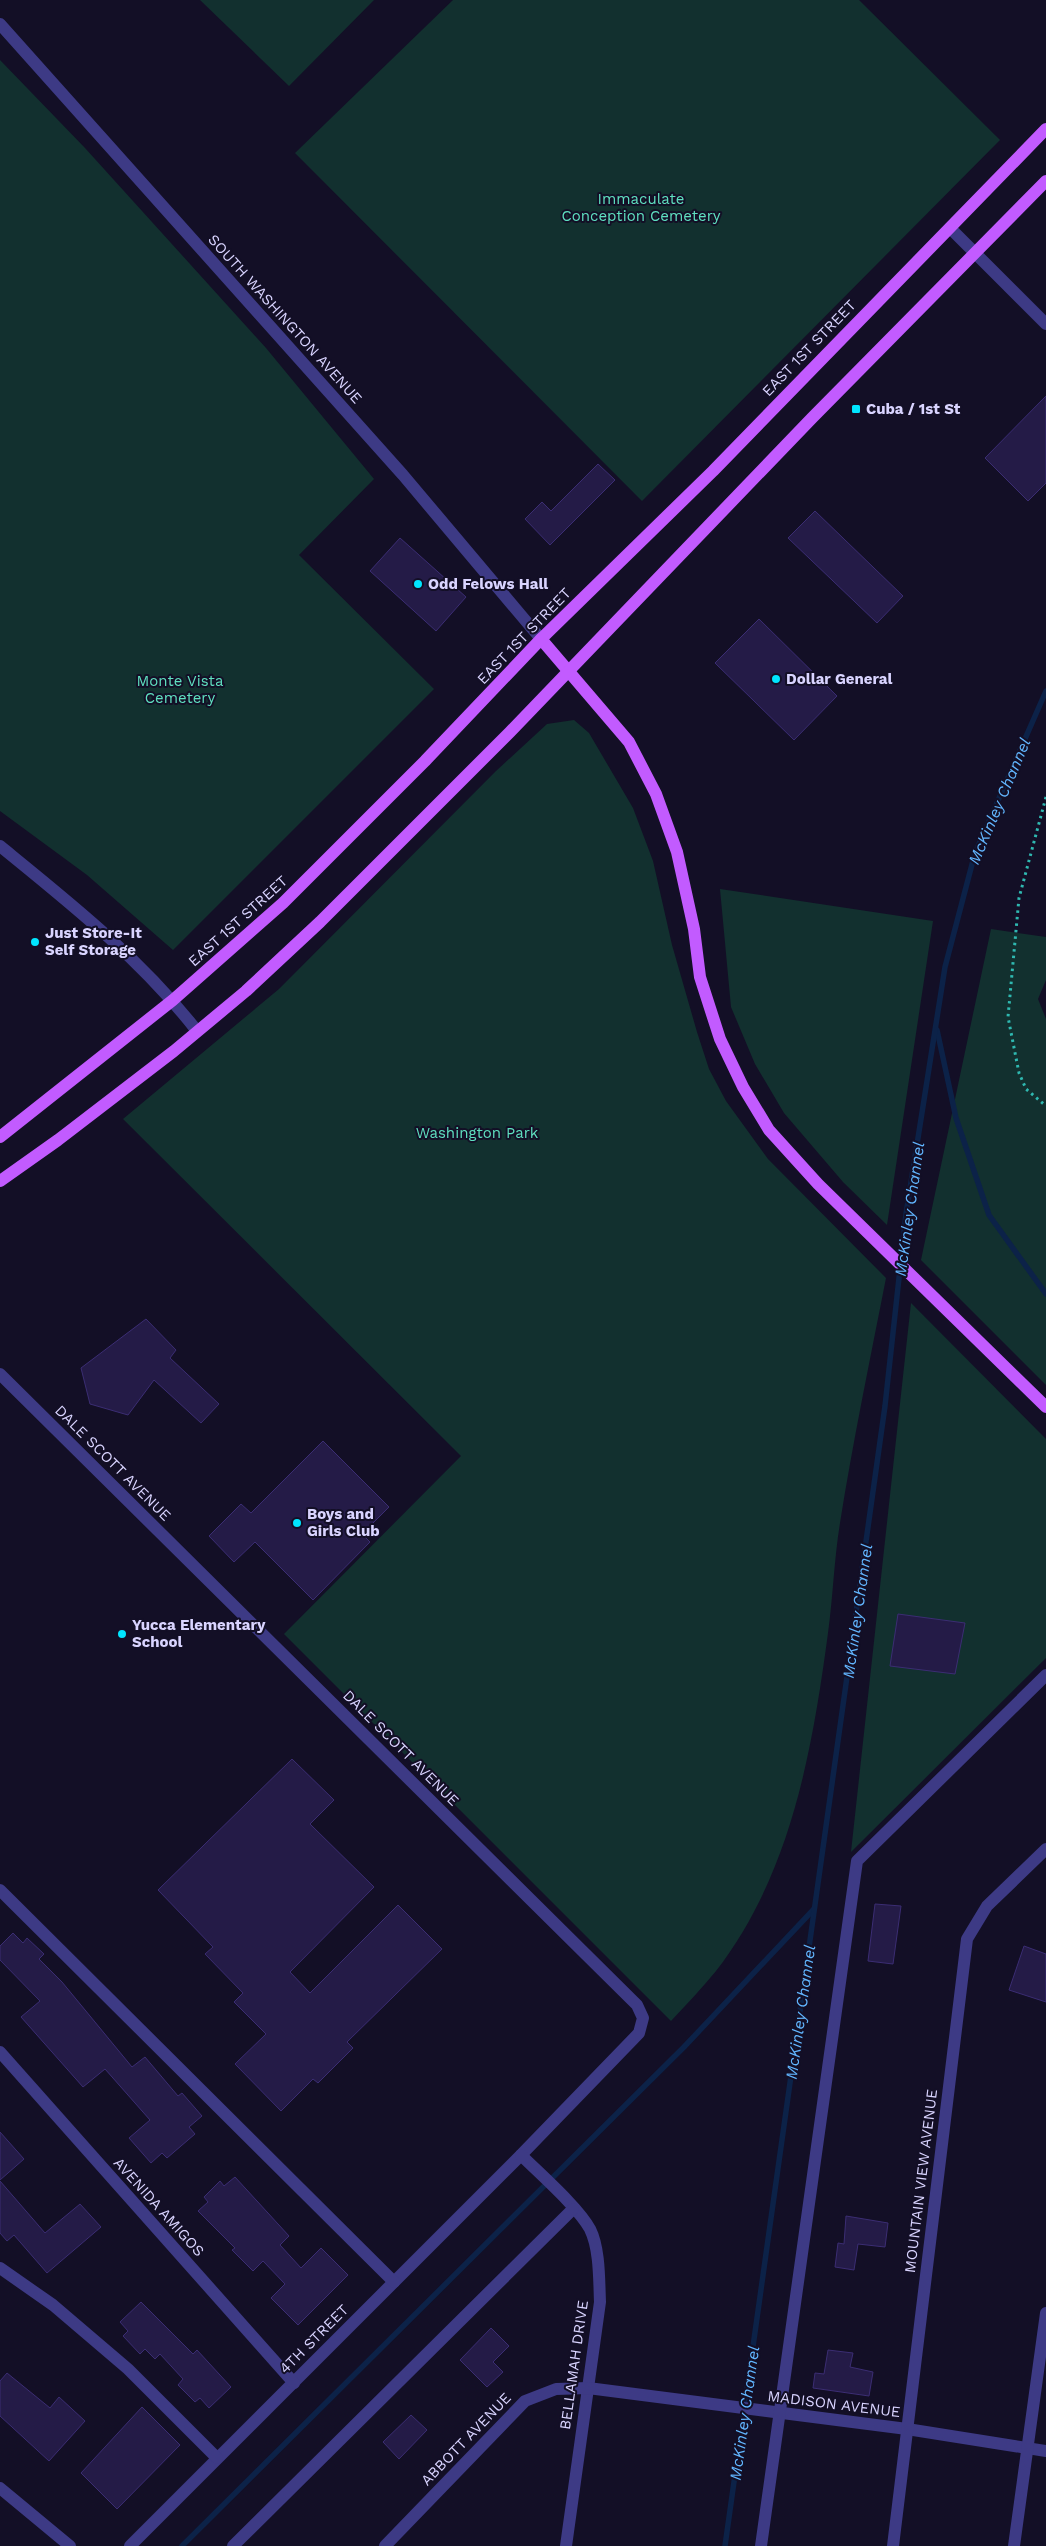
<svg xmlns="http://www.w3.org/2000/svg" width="1046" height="2546" viewBox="0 0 1046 2546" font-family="'Work Sans',sans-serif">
<rect width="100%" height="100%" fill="#130f26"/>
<g fill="#12302f">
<path d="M200 0H374L289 86Z"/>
<path d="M453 0H859L1000 140 642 501 295 153Z"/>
<path d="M0 60 85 148 266 348 374 479 299 555 434 689 173 950 87 875 0 811Z"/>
<path d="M574 720 589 733 633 808 653 861 672 945 697 1032 709 1069 726 1101 768 1159 886 1278C870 1360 853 1441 840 1523 834 1560 833 1597 828 1633 812 1752 791 1874 716 1971 702 1988 686 2005 671 2021L284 1634 461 1456 123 1119 279 989 496 771 547 724Z"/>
<path d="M720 889 933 921 887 1225 843 1182 784 1113 755 1064 731 1007Z"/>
<path d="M991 929 1046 937V980L1038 999 1046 1019V1385L921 1260Z"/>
<path d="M911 1303 1046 1439V1658L851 1852Z"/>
</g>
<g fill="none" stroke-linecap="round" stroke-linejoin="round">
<g stroke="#0c2248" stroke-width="5.5">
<path d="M937 1030 956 1118 989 1215 1046 1294"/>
<path d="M182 2546 684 2047 814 1909"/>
<path d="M725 2546 885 1406 906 1214 945 967 975 853 1046 691"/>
</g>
</g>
<g fill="#241b47" stroke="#3b2d73">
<path d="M1046 396V483L1028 501 985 458Z"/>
<path d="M598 464 615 480 550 545 525 519 542 502 551 511Z"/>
<path d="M815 511 903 596 877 623 788 538Z"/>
<path d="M400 538 466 597 436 631 370 571Z"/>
<path d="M759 619 837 696 794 740 715 663Z"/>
<path d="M146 1319 176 1350 170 1358 219 1404 201 1423 154 1380 128 1415 90 1404 81 1368Z"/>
<path d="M323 1441 389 1507 362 1534 370 1542 313 1600 255 1542 234 1562 209 1536 241 1504 251 1513Z"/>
<path d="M898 1614 965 1623 955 1674 890 1666Z"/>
<path d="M292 1759 334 1800 310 1824 374 1887 290 1972 310 1993 398 1905 442 1949 347 2042 353 2048 318 2083 313 2079 281 2111 235 2064 266 2034 234 2002 243 1993 205 1954 213 1947 158 1890Z"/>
<path d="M875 1904 901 1906 893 1964 868 1961Z"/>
<path d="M13 1933 23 1943 27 1938 44 1954 39 1959 62 1982 132 2067 145 2057 178 2096 182 2093 202 2116 189 2127 195 2134 167 2158 162 2153 151 2163 129 2138 150 2120 105 2069 83 2087 21 2017 40 2001 0 1960V1946Z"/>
<path d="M1024 1946 1046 1954V2002L1009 1990Z"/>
<path d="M0 2132 24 2159 0 2180Z"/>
<path d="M235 2177 289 2236 280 2245 301 2268 321 2248 348 2275 298 2325 271 2298 285 2284 263 2261 253 2271 232 2250 235 2248 198 2211 208 2202 204 2197 220 2181 224 2186Z"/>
<path d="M0 2181 45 2233 80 2204 101 2227 47 2273 14 2235 7 2241 0 2233Z"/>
<path d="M846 2216 888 2223 885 2247 858 2244 854 2270 835 2267 838 2243 844 2244Z"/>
<path d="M141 2302 193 2354 197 2350 231 2387 209 2408 200 2398 195 2402 178 2385 183 2379 160 2354 155 2359 145 2349 140 2354 123 2336 128 2331 120 2322Z"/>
<path d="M491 2328 509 2346 493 2362 503 2372 487 2387 460 2360Z"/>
<path d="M828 2350 853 2353 850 2367 873 2372 869 2396 813 2388 815 2373 824 2374Z"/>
<path d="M7 2373 50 2408 59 2397 85 2421 49 2461 0 2416V2381Z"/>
<path d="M142 2407 180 2445 117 2509 81 2473Z"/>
<path d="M411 2415 427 2430 399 2459 383 2442Z"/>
</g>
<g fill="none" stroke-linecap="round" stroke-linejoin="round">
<path stroke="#2fb8b0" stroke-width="3" stroke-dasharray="2.5 4" stroke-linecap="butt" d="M1046 797 1019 898 1008 1017 1019 1073 1026 1089 1046 1106"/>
<g stroke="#3d3a85" stroke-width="12">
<path d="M0 24 403 475 541 639"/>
<path d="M950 228 1046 324"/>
<path d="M0 846C70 903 141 959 197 1031"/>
<path d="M0 1374 637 2005 643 2018 639 2033 521 2155 130 2546"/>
<path d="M0 1890 394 2282"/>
<path d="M0 2052 294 2383"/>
<path d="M521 2155C540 2174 578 2207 590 2229 600 2249 599 2281 600 2302L566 2546"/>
<path d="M0 2268 53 2305 128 2369 217 2458"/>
<path d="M0 2488 70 2546"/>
<path d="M233 2546 573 2209"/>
<path d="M385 2546 525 2401 556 2389 588 2388 907 2429 1046 2451"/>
<path d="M761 2546 857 1861 1046 1675"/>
<path d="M893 2546 967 1939 987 1906 1046 1849"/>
<path d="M1014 2546 1046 2313"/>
</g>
<g stroke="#c25bff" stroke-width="12">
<path d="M541 639 629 742 656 794 677 852 694 929 700 977 720 1039 743 1087 769 1130 818 1184 1046 1407"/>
<path d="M0 1137 173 1000 283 903 425 761 541 639 713 471 1046 129"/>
<path d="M0 1181 58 1140 174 1051 246 991 320 922 510 732 812 418 1046 181"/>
</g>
</g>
<g fill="#00e5ff" stroke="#130f26" stroke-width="2">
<rect x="851" y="404" width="10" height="10" rx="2.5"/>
<circle cx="418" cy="584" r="5"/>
<circle cx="776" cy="679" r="5"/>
<circle cx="35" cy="942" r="5"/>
<circle cx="297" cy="1523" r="5"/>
<circle cx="122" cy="1634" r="5"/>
</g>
<g text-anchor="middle" stroke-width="4" stroke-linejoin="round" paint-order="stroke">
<g font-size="15" fill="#5fe0c0" stroke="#130f26">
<text x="641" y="204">Immaculate<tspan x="641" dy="17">Conception Cemetery</tspan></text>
<text x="180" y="686">Monte Vista<tspan x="180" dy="17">Cemetery</tspan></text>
<text x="477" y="1138">Washington Park</text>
</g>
<g font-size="15" fill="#d9d4ff" stroke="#130f26">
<text transform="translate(285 319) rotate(48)" y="5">SOUTH WASHINGTON AVENUE</text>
<text transform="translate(809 348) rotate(-46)" y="5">EAST 1ST STREET</text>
<text transform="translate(524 636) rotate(-46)" y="5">EAST 1ST STREET</text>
<text transform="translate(238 921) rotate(-42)" y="5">EAST 1ST STREET</text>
<text transform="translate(113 1463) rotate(45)" y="5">DALE SCOTT AVENUE</text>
<text transform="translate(401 1748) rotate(45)" y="5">DALE SCOTT AVENUE</text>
<text transform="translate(921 2181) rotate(-83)" y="5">MOUNTAIN VIEW AVENUE</text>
<text transform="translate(159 2207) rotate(48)" y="5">AVENIDA AMIGOS</text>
<text transform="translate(314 2339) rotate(-45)" y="5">4TH STREET</text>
<text transform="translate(574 2365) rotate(-82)" y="5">BELLAMAH DRIVE</text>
<text transform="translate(834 2404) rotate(7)" y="5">MADISON AVENUE</text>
<text transform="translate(466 2439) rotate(-46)" y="5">ABBOTT AVENUE</text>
</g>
<g font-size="15" font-weight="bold" fill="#d9d4ff" stroke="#130f26" text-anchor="start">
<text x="866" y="414">Cuba / 1st St</text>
<text x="428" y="589">Odd Felows Hall</text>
<text x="786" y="684">Dollar General</text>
<text x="45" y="938">Just Store-It<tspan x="45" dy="17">Self Storage</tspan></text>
<text x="307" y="1519">Boys and<tspan x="307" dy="17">Girls Club</tspan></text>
<text x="132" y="1630">Yucca Elementary<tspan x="132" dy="17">School</tspan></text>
</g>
<g font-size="16" font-style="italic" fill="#62b6ff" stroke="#130f26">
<text transform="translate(999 801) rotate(-67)" y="6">McKinley Channel</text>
<text transform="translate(909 1209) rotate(-82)" y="6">McKinley Channel</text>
<text transform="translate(857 1611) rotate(-82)" y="6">McKinley Channel</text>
<text transform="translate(800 2012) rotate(-82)" y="6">McKinley Channel</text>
<text transform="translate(744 2413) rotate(-82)" y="6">McKinley Channel</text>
</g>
</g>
</svg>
